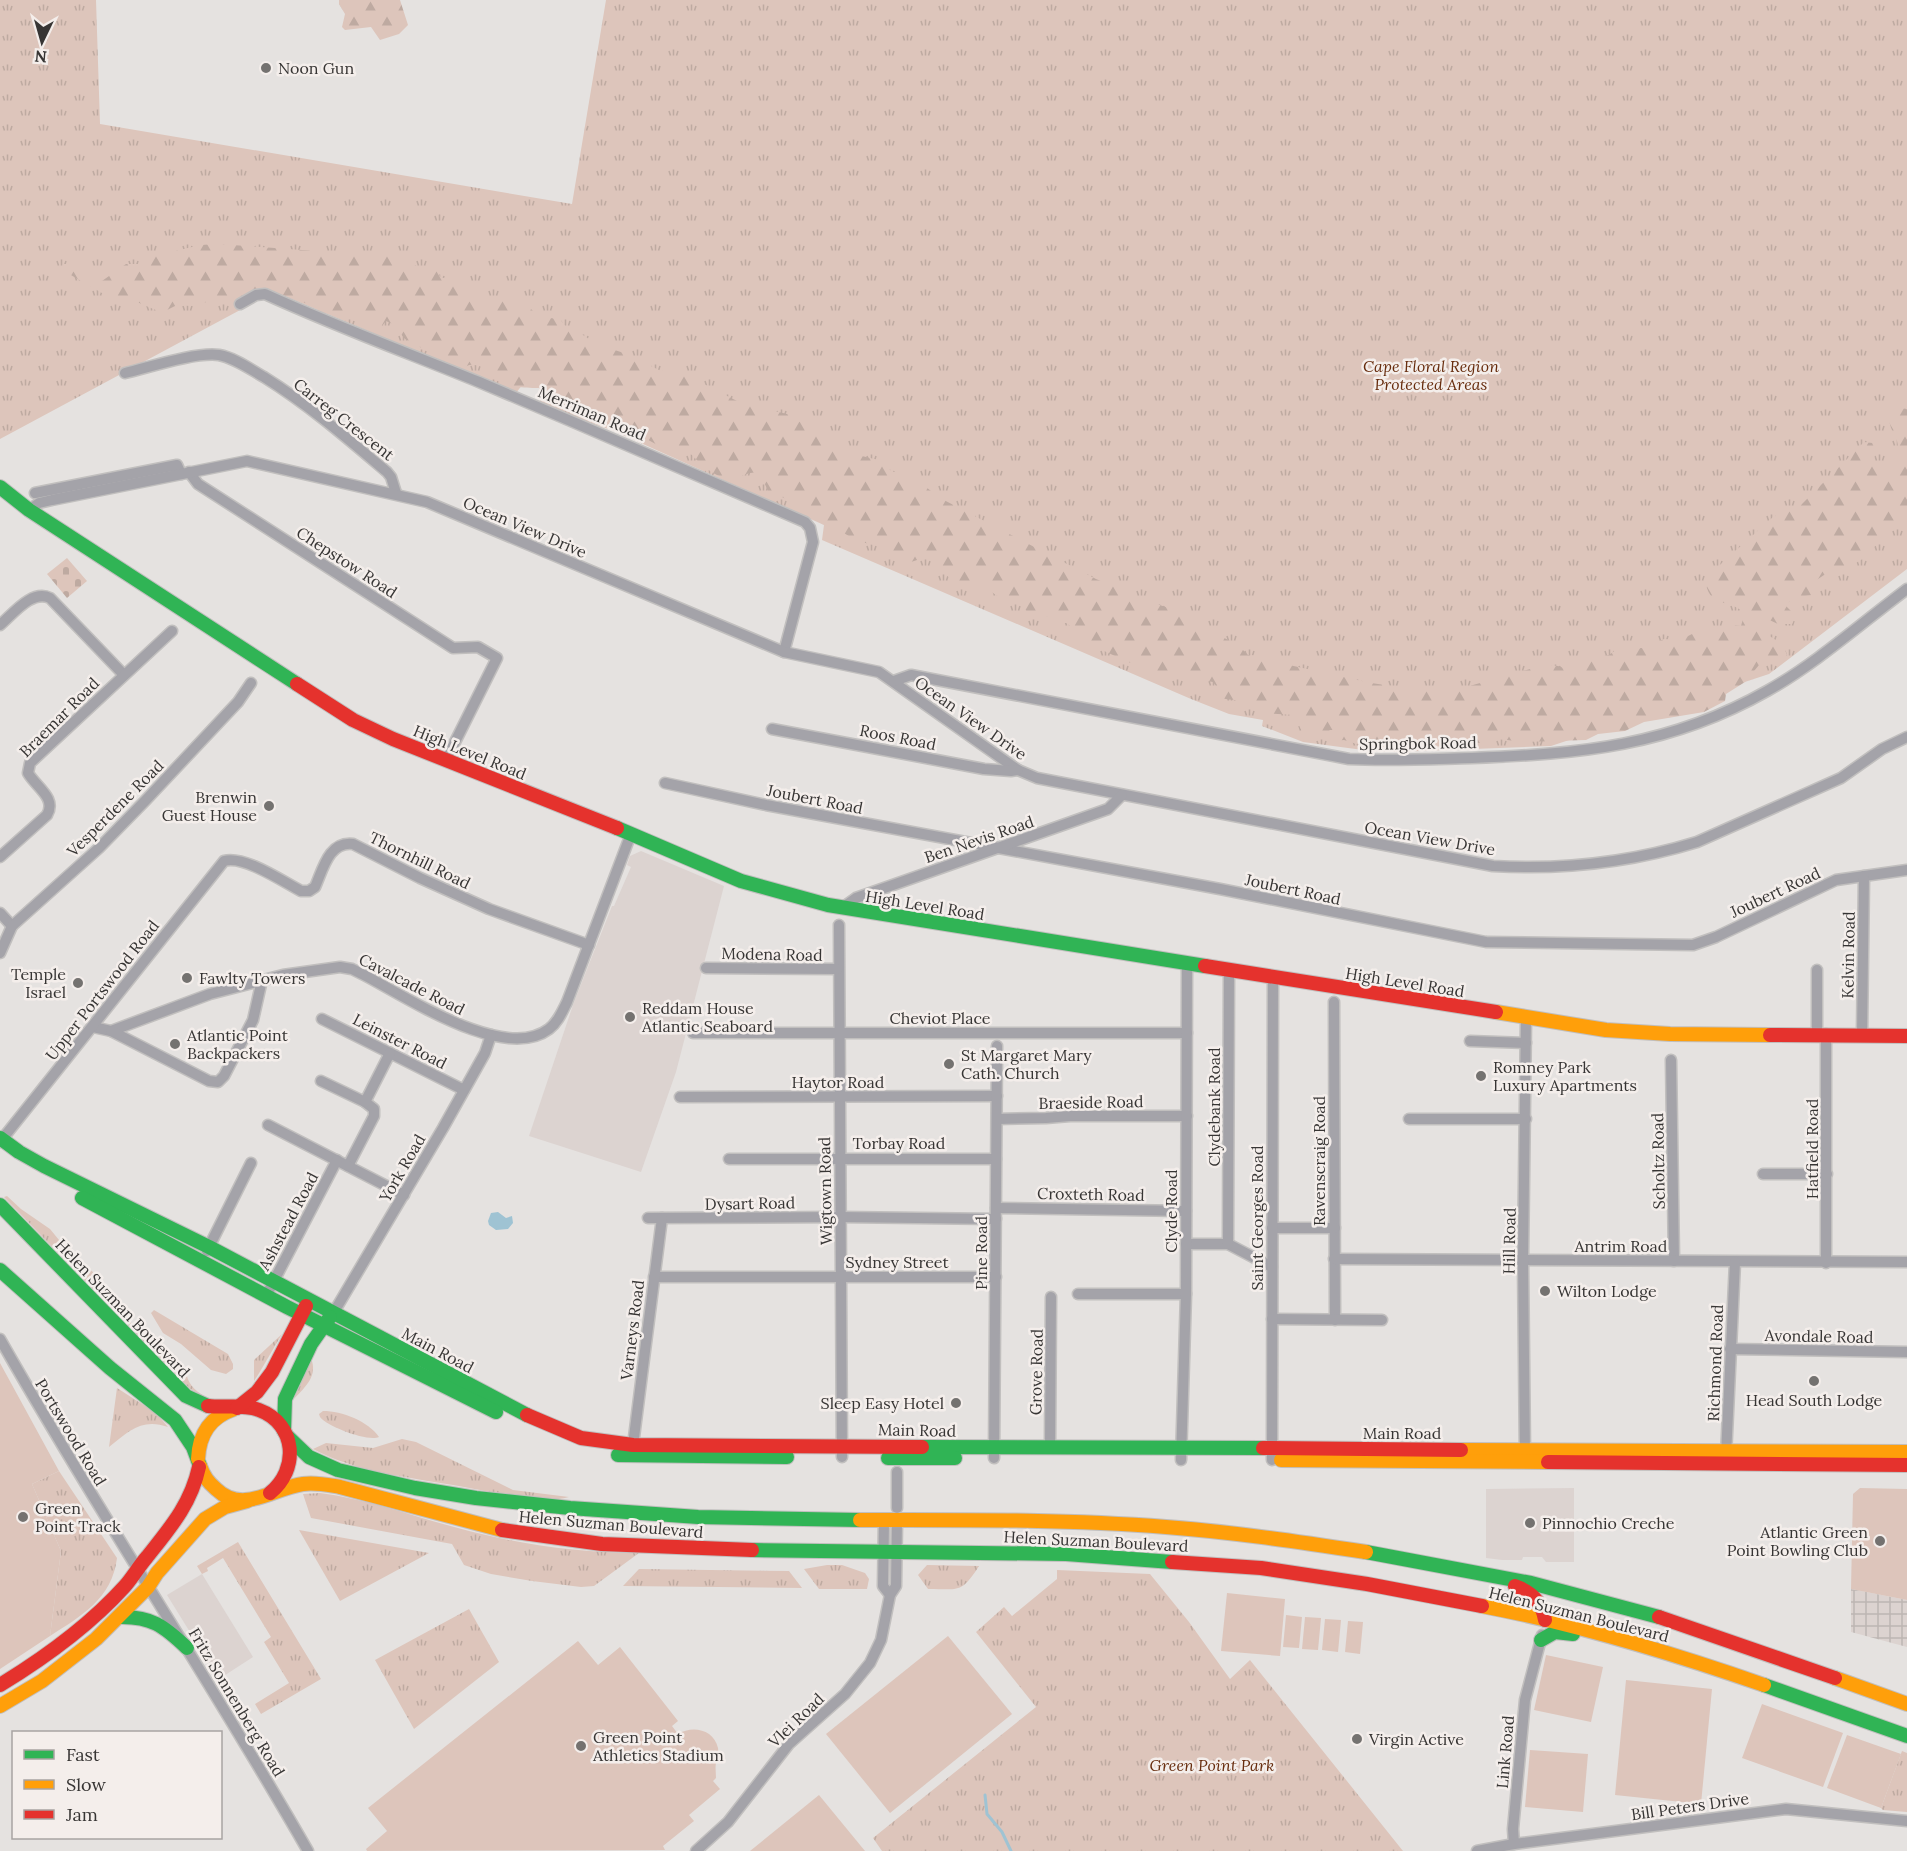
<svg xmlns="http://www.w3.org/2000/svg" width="1907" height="1851" viewBox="0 0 1907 1851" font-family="Lora,serif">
<defs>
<pattern id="industrial-grid" width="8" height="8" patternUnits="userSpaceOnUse" patternTransform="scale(1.5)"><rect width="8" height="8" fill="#dcd3d0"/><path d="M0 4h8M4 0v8" fill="none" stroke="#bdb6b3"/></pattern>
<pattern id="grass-tufts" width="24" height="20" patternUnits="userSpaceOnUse" patternTransform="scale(1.5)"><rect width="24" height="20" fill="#ddc5bb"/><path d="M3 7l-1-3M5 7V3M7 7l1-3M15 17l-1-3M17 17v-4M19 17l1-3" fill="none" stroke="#beaaa1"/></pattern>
<pattern id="forest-firs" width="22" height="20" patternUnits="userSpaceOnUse" patternTransform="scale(1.5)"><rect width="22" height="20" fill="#ddc5bb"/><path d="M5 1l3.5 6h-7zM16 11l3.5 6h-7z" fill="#beaaa1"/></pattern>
<pattern id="cemetery-stones" width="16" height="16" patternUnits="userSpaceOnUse" patternTransform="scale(1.5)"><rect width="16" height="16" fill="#ddc5bb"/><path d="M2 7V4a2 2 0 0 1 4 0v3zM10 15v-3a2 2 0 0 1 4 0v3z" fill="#beaaa1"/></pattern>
</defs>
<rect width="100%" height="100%" fill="#e5e2e0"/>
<g fill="#dcd3d0">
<path d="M641 851 724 886 676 1072 641 1172 529 1136 574 1002 612 906H614L631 867 627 865 630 856Z"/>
<path d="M1574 1488V1562H1546L1542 1557H1523L1522 1560H1502L1486 1558V1489Z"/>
<path d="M202 1574 253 1657 219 1679 167 1595Z"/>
</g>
<path fill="url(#industrial-grid)" d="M1851 1589 1907 1600V1647L1851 1632Z"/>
<g fill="url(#grass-tufts)">
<path d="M0 0H96L100 124 572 204 606 0H1907V569L1769 674 1551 746 1393 752 1363 750 1303 742 1262 726 1263 720 1229 714 1191 699 822 540 824 525 614 431 541 405 539 384 526 380 516 393 268 289 255 302 0 439Z"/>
<path d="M7 1196 21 1209 50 1229 73 1257 93 1272 107 1286 136 1330 151 1345 186 1370C187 1384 194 1389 205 1397L189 1388 4 1197Z"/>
<path d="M154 1310 228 1354 233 1364V1369L226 1374 211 1370 181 1344 163 1333 151 1313Z"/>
<path d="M282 1334 258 1375 254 1381V1360Z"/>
<path d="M311 1358C318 1376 306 1386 294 1399Z"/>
<path d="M117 1388 156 1413 168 1427C142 1418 129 1431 109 1447Z"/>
<path d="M323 1411C342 1411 368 1421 379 1437 368 1442 328 1427 320 1417L319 1414Z"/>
<path d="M402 1439 416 1442 513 1490 569 1497C539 1505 495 1492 464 1487 415 1478 358 1473 313 1449L326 1443 373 1448Z"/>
<path d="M59 1471 117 1558C112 1599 81 1616 50 1636L61 1551 32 1484Z"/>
<path d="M320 1493C367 1499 412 1516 458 1528 517 1544 577 1553 639 1553L594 1586 581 1587 532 1581 491 1574 464 1565 452 1544 311 1518 303 1494Z"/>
<path d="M299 1530 429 1553 340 1601Z"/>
<path d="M238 1542 321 1679 261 1714 255 1704 289 1683 264 1642 271 1637 223 1558 207 1568 208 1571 202 1574 197 1566Z"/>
<path d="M827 1565H842L865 1573 869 1579 867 1589H819L804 1569Z"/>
<path d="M927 1565 979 1566C961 1594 959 1589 928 1589L918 1575Z"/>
<path d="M639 1569 789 1571 802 1588 623 1586Z"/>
<path d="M1057 1570 1150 1574 1189 1622 1230 1679 1250 1660 1403 1851H882L873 1838 1036 1707 976 1632 1004 1607 1012 1616 1057 1579Z"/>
<path d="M469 1609 499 1662 414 1729 375 1660Z"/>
<path d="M1902 1751 1907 1753V1812L1883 1810 1881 1808Z"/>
</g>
<g fill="url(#forest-firs)">
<path d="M339 0H400L408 25 399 34 380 40 371 27 345 30 342 27 345 14 339 4Z"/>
<path d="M219 244 343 253 372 252 405 261 426 270 429 268 430 260 433 258 440 277 466 284 478 296 485 299 496 301H519L526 304 539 317 560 319 570 333 583 335 596 344 627 354 659 370 692 378 737 401 751 400 766 409 787 414 817 432 831 437 849 453 883 461 891 471 913 477 940 498 1096 579 1147 601 1169 608 1193 613V622L1238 645 1248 655 1262 656 1280 663 1371 683 1427 691 1466 687 1544 665 1558 666 1573 671 1579 669 1590 659 1609 655 1617 649 1643 648 1664 639 1680 640 1694 633 1730 625 1741 626 1743 619 1741 610C1725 599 1712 607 1706 585L1712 572 1773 517 1800 506 1864 442 1872 443 1875 449 1874 462 1878 465 1899 460 1901 456C1897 449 1899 443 1895 436 1890 427 1886 417 1893 407L1907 409V517L1874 547 1868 555 1844 571 1824 575 1812 583V595L1798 597 1787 603 1786 606 1796 616 1792 624H1778L1763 617 1760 618 1759 621 1763 627V633C1773 637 1784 644 1787 655L1778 663H1764L1759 665 1745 682 1726 694 1725 701 1704 712 1644 722 1625 731 1598 734 1586 740 1523 742 1492 738 1480 743 1441 740 1431 748 1405 750 1366 747 1344 740 1334 741 1336 732 1334 730H1330L1322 737C1299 736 1303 731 1294 715L1264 713 1259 710 1250 701 1243 703C1234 697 1224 703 1216 693V686L1213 682 1206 681 1189 685C1177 669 1177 679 1161 674 1130 665 1103 649 1073 638L1070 626 1067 623H1058L1049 617 1029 613 1014 601H1005L981 585 967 586 953 581 926 557 911 562 887 548 857 541 834 527 822 524 815 515 805 512 784 498 768 491 760 473C749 471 747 475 737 477 716 482 700 463 688 451L672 453 641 436 628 434 616 426 597 423 594 420 592 410C586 404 582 409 576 412L563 409 545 388C537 388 512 388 506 385 492 381 489 366 474 365 468 364 465 368 460 367L442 353 429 352 405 339 400 333 399 327 386 321 379 330C367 333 364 322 357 315L338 312 322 314 315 307 291 297 258 291 228 299 215 300 190 306 177 305 167 310 158 311 137 302 114 300 64 271 62 267 63 264H69L96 280 102 281 126 264H139L151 257 200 245Z"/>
</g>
<path fill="url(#cemetery-stones)" d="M67 558 87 581 67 598 47 574Z"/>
<g fill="#ddc5bb">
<path d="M0 1363 59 1471 32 1484 61 1551 50 1636 0 1669Z"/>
<path d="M1860 1488 1907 1489V1600L1851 1589 1853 1494Z"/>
<path d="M1227 1593 1285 1599 1280 1656 1221 1651Z"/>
<path d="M1286 1615 1302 1617 1299 1648 1283 1647Z"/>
<path d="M1305 1617 1321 1618 1318 1650 1302 1649Z"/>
<path d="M1325 1619 1341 1620 1338 1652 1322 1650Z"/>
<path d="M1348 1621 1363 1622 1360 1654 1345 1652Z"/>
<path d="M948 1636 1012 1714 890 1813 826 1734Z"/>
<path d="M578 1641 598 1665 620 1647 678 1721 672 1726 678 1734C692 1725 714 1729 718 1748 719 1754 716 1758 716 1763 715 1768 716 1773 716 1778L713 1781 720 1789 689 1815 694 1821 663 1846 665 1850 367 1851 366 1849 387 1831 368 1808Z"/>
<path d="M1546 1655 1603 1667 1591 1722 1534 1710Z"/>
<path d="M1626 1680 1712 1689 1701 1804 1615 1795Z"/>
<path d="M1762 1704 1843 1733 1823 1787 1742 1758Z"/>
<path d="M1847 1735 1901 1754 1881 1808 1827 1788Z"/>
<path d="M1530 1750 1588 1754 1583 1812 1525 1807Z"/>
<path d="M819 1795 865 1851H750Z"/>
</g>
<path fill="#9fc3d3" d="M498 1212 506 1218 512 1216 513 1223 508 1229 496 1230 489 1225 488 1221 491 1213Z"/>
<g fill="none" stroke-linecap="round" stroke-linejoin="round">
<path stroke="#9fc3d3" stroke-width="3" d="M985 1795 987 1814 1002 1832 1011 1851"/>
<defs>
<g id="street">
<path d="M240 304 256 295 265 294C335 326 408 353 479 382 588 428 697 475 805 522L810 528 813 542 784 652"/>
<path d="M125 373C150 367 195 352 219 355 235 358 250 369 264 377 309 405 347 438 387 472L391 477 396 493"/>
<path d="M189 472 198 484 453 648 478 647 497 658 446 760"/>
<path d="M35 493 177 465 181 474"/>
<path d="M29 510 39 503 52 500 247 461 427 502 784 652 879 672 1018 770 1037 778 1493 866C1561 870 1632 862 1697 842L1841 778 1882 749 1907 737"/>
<path d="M0 625C13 614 32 589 50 598L124 675"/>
<path d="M894 681 911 675 1349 759C1390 761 1431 759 1472 758 1580 754 1670 746 1767 691 1814 665 1863 622 1907 589"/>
<path d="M772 729 984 769 1011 771 1018 770"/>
<path d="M665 783 766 805 1220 889 1486 942 1693 945 1716 937 1836 880 1907 870"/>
<path d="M0 857 47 815C57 798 36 787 28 773L30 763 172 631"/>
<path d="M842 908 856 898 1108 809 1122 795"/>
<path d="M0 913 12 926"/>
<path d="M839 925 842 1457"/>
<path d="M0 953 12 926 99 848 145 801 238 702 251 683"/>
<path d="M706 968 838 969"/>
<path d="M1334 1002 1335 1320"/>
<path d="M322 1019 464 1090"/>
<path d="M93 1027 111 1031 210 994 283 975 340 967 352 969 364 975C405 996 504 1063 549 1029 558 1022 562 1012 567 1002L631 834"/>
<path d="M111 1031 209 1081 218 1082 224 1076 253 1020 262 980"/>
<path d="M693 1033H1187"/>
<path d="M1817 1034V970"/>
<path d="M1862 1035 1864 876"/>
<path d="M1470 1041 1526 1043"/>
<path d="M1671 1060 1674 1261"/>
<path d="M321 1081 365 1102 374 1109V1116L348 1166"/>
<path d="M680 1097 997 1096"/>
<path d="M365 1102 390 1053"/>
<path d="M997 1119 1046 1118 1070 1116H1187"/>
<path d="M1409 1119H1526"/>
<path d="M268 1125 404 1195"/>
<path d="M0 1142 224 861C244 855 282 881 301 891H309L315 887C323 869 329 841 353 844L420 878 489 909 589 945"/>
<path d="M729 1159H996"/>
<path d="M1763 1174H1827"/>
<path d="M996 1208 1186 1211"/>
<path d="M648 1218 840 1217 996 1219"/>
<path d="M1272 1228H1335"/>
<path d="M1186 1244H1228L1272 1267"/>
<path d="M1228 1244 1229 970"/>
<path d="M207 1251 251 1163"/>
<path d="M1334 1259 1907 1262"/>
<path d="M1826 1263V1034"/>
<path d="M654 1277H996"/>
<path d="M1078 1294H1186"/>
<path d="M266 1296 337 1160"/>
<path d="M334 1312 443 1128 485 1053 491 1035"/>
<path d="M1272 1319 1382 1320"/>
<path d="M0 1339C98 1512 209 1678 308 1851"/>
<path d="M1730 1349 1907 1352"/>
<path d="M633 1445 662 1218"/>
<path d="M1050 1448 1051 1297"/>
<path d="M1525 1456 1523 1260 1526 1018"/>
<path d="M1726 1456 1735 1262"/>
<path d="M994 1458 997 1046"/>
<path d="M1181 1460 1186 1294 1187 963"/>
<path d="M1272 1460 1273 976"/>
<path d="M897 1508V1472"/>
<path d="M884 1521 883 1586 890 1595"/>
<path d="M1514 1844 1513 1829 1525 1700 1542 1635"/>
<path d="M696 1851 728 1822 789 1744 845 1694 870 1663 881 1640 890 1595 896 1586 897 1521"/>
<path d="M1477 1851 1514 1844 1786 1809 1907 1821"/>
</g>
<g id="fast">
<path d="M0 487 29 510 297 684"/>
<path d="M617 828 741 881 828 905 1205 966"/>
<path d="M0 1138 19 1152 44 1166 209 1247 527 1415"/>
<path d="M82 1198 287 1307 496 1412"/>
<path d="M0 1205 186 1396 208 1406"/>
<path d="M0 1270 110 1368 175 1420 193 1447 200 1466"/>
<path d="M284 1431 285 1399 311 1344 330 1317"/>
<path d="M288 1437 309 1457 338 1470 415 1488 476 1498 570 1508 698 1517 860 1520"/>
<path d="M922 1447 1263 1448"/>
<path d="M618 1455 787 1457"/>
<path d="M888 1458H955"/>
<path d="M752 1550 1066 1554 1172 1562"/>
<path d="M1366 1552 1531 1583 1659 1617"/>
<path d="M119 1617C151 1616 164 1626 187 1648"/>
<path d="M1541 1640 1555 1632 1573 1634"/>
<path d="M1764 1685 1907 1736"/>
</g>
<g id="slow">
<path d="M1496 1012 1606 1030 1670 1034 1770 1035"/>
<path d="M1461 1450 1907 1452"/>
<path d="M198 1459C199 1434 210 1417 234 1409"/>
<path d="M1281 1460 1548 1462"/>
<path d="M200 1466C204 1477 208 1482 216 1489 243 1515 273 1488 303 1484 316 1482 328 1485 340 1487L502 1530"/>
<path d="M860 1520C962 1520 1064 1519 1166 1527 1233 1532 1300 1542 1366 1552"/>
<path d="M1482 1606C1577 1624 1672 1653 1764 1685"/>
<path d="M1835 1678 1907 1704"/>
<path d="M0 1706 42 1681 96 1639 148 1587 157 1573 205 1519 225 1507 247 1501"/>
</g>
<g id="jam">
<path d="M297 684 353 720 393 739 617 828"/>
<path d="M1205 966 1496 1012"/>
<path d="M1770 1035 1907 1036"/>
<path d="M208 1406C225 1408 243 1404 259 1410 297 1424 299 1470 270 1493"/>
<path d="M237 1408 257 1392 272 1372 306 1306"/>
<path d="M527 1415 581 1438 633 1445 922 1447"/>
<path d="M1263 1448 1461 1450"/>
<path d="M1548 1462 1907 1465"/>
<path d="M502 1530 602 1544 752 1550"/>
<path d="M1172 1562 1261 1568 1367 1584 1482 1606"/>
<path d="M1515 1586C1532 1592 1542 1602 1545 1620"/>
<path d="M1659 1617 1835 1678"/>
<path d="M0 1685C46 1657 89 1626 125 1586 133 1577 139 1566 147 1557 170 1528 191 1504 199 1467"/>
</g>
</defs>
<use href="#street" stroke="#c1bfbe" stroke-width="13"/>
<use href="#fast" stroke="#c1bfbe" stroke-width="16"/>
<use href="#slow" stroke="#c1bfbe" stroke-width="16"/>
<use href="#jam" stroke="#c1bfbe" stroke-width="16"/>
<use href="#street" stroke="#a4a3a9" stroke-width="10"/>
<use href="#fast" stroke="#30b455" stroke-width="14"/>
<use href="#slow" stroke="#ff9f0a" stroke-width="14"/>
<use href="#jam" stroke="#e5322d" stroke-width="14"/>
</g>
<g fill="#747270" stroke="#f4eeeb" stroke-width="2">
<circle cx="266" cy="68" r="6"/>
<circle cx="269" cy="806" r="6"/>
<circle cx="187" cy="978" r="6"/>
<circle cx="78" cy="983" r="6"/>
<circle cx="630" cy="1017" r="6"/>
<circle cx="175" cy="1044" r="6"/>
<circle cx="949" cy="1064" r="6"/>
<circle cx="1481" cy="1076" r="6"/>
<circle cx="1545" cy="1291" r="6"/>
<circle cx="1814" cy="1381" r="6"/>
<circle cx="956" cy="1403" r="6"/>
<circle cx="23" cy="1517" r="6"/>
<circle cx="1530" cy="1523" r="6"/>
<circle cx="1880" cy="1541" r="6"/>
<circle cx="1357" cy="1739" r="6"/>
<circle cx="581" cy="1746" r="6"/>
</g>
<g text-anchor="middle" stroke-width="5" stroke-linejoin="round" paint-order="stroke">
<g font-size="16" fill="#373534" stroke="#f4eeeb" text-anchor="start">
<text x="278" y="74">Noon Gun</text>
<text x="257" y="803" text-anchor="end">Brenwin<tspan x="257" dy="18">Guest House</tspan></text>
<text x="66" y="980" text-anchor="end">Temple<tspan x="66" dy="18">Israel</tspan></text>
<text x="199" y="984">Fawlty Towers</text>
<text x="642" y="1014">Reddam House<tspan x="642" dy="18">Atlantic Seaboard</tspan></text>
<text x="187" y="1041">Atlantic Point<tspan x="187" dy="18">Backpackers</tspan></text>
<text x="961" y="1061">St Margaret Mary<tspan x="961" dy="18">Cath. Church</tspan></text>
<text x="1493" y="1073">Romney Park<tspan x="1493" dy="18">Luxury Apartments</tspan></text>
<text x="1557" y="1297">Wilton Lodge</text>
<text x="1814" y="1406" text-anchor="middle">Head South Lodge</text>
<text x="944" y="1409" text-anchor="end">Sleep Easy Hotel</text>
<text x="35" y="1514">Green<tspan x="35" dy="18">Point Track</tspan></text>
<text x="1542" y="1529">Pinnochio Creche</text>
<text x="1868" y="1538" text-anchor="end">Atlantic Green<tspan x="1868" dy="18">Point Bowling Club</tspan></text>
<text x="593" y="1743">Green Point<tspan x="593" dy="18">Athletics Stadium</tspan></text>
<text x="1369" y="1745">Virgin Active</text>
</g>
<g font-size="16" font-style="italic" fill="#672c0d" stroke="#f4eeeb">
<text x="1431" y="372">Cape Floral Region<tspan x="1431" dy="18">Protected Areas</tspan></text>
<text x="1212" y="1771">Green Point Park</text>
</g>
<g font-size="16" fill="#373534" stroke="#f4eeeb">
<text transform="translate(592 413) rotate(23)" y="6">Merriman Road</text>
<text transform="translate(344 419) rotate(38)" y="6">Carreg Crescent</text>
<text transform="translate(525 527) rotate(23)" y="6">Ocean View Drive</text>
<text transform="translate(347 562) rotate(33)" y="6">Chepstow Road</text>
<text transform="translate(59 717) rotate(-45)" y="6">Braemar Road</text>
<text transform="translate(971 718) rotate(35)" y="6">Ocean View Drive</text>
<text transform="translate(898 737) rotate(11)" y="6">Roos Road</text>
<text transform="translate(1418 743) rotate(-1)" y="6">Springbok Road</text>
<text transform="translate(470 752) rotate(22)" y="6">High Level Road</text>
<text transform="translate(815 799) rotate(11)" y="6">Joubert Road</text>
<text transform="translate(115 808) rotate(-45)" y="6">Vesperdene Road</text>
<text transform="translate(1430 838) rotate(10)" y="6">Ocean View Drive</text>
<text transform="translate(979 839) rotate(-19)" y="6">Ben Nevis Road</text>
<text transform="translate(420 860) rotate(26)" y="6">Thornhill Road</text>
<text transform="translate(1293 889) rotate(12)" y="6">Joubert Road</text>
<text transform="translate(1775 892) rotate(-25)" y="6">Joubert Road</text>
<text transform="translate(925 905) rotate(9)" y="6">High Level Road</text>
<text transform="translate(772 954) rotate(1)" y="6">Modena Road</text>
<text transform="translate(1848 955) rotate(-89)" y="6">Kelvin Road</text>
<text transform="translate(1405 982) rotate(9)" y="6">High Level Road</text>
<text transform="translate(412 984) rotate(27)" y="6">Cavalcade Road</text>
<text transform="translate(102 990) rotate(-52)" y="6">Upper Portswood Road</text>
<text x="940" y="1024">Cheviot Place</text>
<text transform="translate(400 1041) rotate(27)" y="6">Leinster Road</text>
<text x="838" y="1088">Haytor Road</text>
<text transform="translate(1091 1102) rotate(-1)" y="6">Braeside Road</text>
<text transform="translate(1214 1107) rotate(-90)" y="6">Clydebank Road</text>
<text x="899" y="1149">Torbay Road</text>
<text transform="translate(1812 1149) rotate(-90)" y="6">Hatfield Road</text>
<text transform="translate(1319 1161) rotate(-90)" y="6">Ravenscraig Road</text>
<text transform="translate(1658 1161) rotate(-91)" y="6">Scholtz Road</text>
<text transform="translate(402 1168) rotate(-60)" y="6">York Road</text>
<text transform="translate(825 1191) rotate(-91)" y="6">Wigtown Road</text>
<text transform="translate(1091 1194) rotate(1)" y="6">Croxteth Road</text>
<text transform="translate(750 1203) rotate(-1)" y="6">Dysart Road</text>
<text transform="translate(1171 1211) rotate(-90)" y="6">Clyde Road</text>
<text transform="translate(1257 1218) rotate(-90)" y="6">Saint Georges Road</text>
<text transform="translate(288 1221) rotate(-62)" y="6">Ashstead Road</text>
<text transform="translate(1509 1241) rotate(-89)" y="6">Hill Road</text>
<text x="1621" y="1252">Antrim Road</text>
<text transform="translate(981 1253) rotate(-90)" y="6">Pine Road</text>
<text x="897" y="1268">Sydney Street</text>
<text transform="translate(123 1308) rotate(46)" y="6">Helen Suzman Boulevard</text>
<text transform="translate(632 1330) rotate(-83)" y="6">Varneys Road</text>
<text transform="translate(1819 1336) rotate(1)" y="6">Avondale Road</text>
<text transform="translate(438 1350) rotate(28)" y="6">Main Road</text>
<text transform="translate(1715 1363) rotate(-88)" y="6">Richmond Road</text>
<text transform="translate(1036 1372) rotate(-89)" y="6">Grove Road</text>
<text transform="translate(917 1430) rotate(1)" y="6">Main Road</text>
<text transform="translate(71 1432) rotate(59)" y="6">Portswood Road</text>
<text x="1402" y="1439">Main Road</text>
<text transform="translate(611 1524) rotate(5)" y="6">Helen Suzman Boulevard</text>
<text transform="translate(1096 1541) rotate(3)" y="6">Helen Suzman Boulevard</text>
<text transform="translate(1579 1614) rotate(14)" y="6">Helen Suzman Boulevard</text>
<text transform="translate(237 1702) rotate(59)" y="6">Fritz Sonnenberg Road</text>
<text transform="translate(796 1720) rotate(-44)" y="6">Vlei Road</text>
<text transform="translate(1505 1752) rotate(-85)" y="6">Link Road</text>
<text transform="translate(1690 1806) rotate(-8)" y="6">Bill Peters Drive</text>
</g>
</g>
<rect x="12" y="1731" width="210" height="108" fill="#f4eeeb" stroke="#a8a4a2" stroke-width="1.5"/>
<rect x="24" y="1750" width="30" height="9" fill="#30b455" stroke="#a8a4a2" stroke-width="1.5"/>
<text x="66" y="1761" font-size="18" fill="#373534">Fast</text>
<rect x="24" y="1780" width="30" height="9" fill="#ff9f0a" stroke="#a8a4a2" stroke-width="1.5"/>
<text x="66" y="1791" font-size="18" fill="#373534">Slow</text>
<rect x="24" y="1810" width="30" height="9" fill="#e5322d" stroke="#a8a4a2" stroke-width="1.5"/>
<text x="66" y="1821" font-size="18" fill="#373534">Jam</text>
<g transform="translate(42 42) rotate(185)" stroke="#f4eeeb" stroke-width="4.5" paint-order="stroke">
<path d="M0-4.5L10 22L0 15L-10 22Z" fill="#373534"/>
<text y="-9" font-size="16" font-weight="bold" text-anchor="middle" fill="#373534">N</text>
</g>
</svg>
